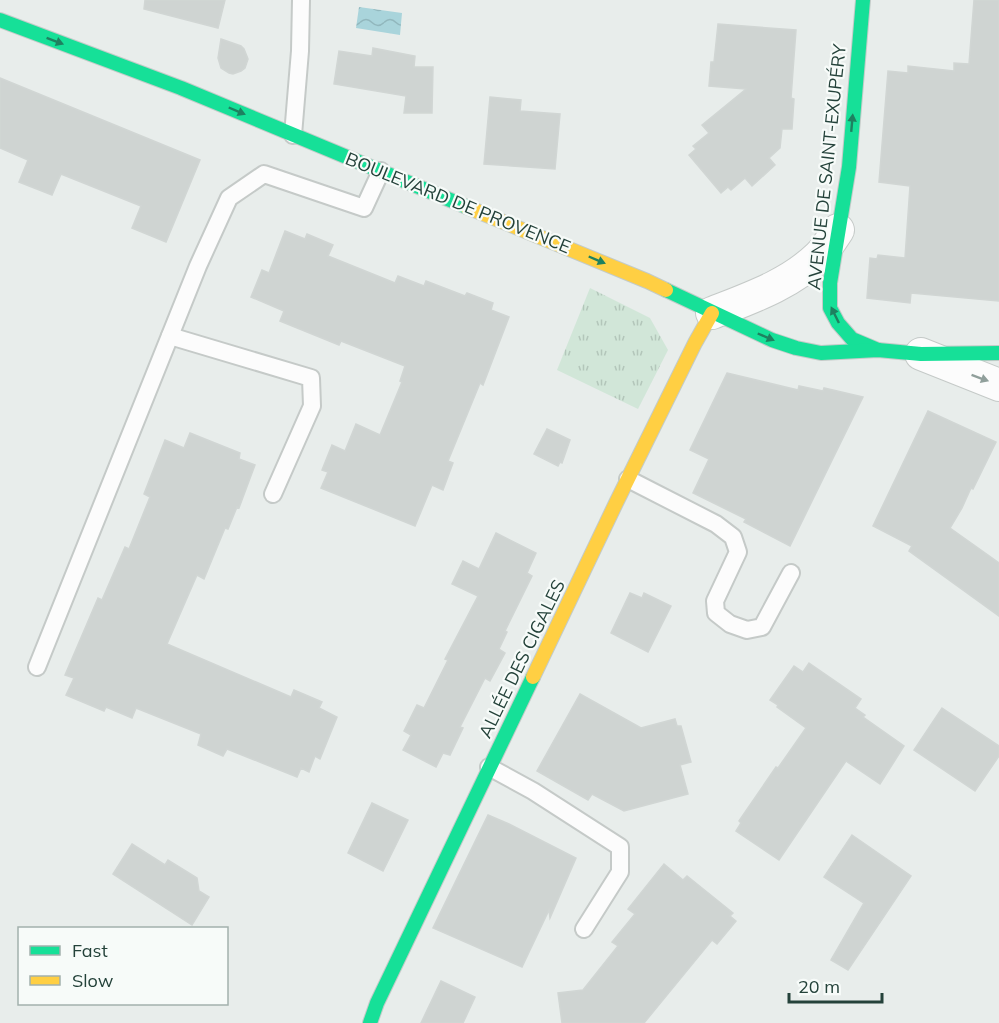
<svg xmlns="http://www.w3.org/2000/svg" width="999" height="1023" viewBox="0 0 999 1023" font-family="Mulish,sans-serif">
<defs>
<pattern id="grass-tufts" width="24" height="20" patternUnits="userSpaceOnUse" patternTransform="scale(1.5)"><rect width="24" height="20" fill="#d1e6d8"/><path d="M3 7l-1-3M5 7V3M7 7l1-3M15 17l-1-3M17 17v-4M19 17l1-3" fill="none" stroke="#b3c6ba"/></pattern>
<pattern id="water-waves" width="16" height="10" patternUnits="userSpaceOnUse" patternTransform="scale(1.5)"><rect width="16" height="10" fill="#a9d4db"/><path d="M0 5q4-4 8 0t8 0" fill="none" stroke="#91b7bd"/></pattern>
</defs>
<rect width="100%" height="100%" fill="#e8edeb"/>
<path fill="url(#grass-tufts)" d="M590 288 650 318 668 350 638 409 557 370Z"/>
<path fill="url(#water-waves)" d="M359 7 402 13 400 35 356 28Z"/>
<g fill="#cfd4d2" stroke="#d1d6d4" stroke-width="1.5">
<path d="M145 0H225L218 28 144 9Z"/>
<path d="M974 0H999V301L911 293 910 303 867 298 870 258 877 259 878 255 905 258 910 186 879 182 888 71 908 73V66L954 71V63L969 64Z"/>
<path d="M718 24 796 30 791 98 794 99 792 129H782L780 148 769 158 775 165 752 186 745 178 731 190 728 187 721 193 689 155 696 149 693 146 709 133 702 125 746 89 709 86 711 62H714Z"/>
<path d="M221 39 241 46 244 49 248 59 245 68 241 71 233 74 229 73 221 68 218 58Z"/>
<path d="M373 48 415 56 414 67H433L432 113H404L406 96 334 84 339 51 372 56Z"/>
<path d="M0 78 200 160 166 242 132 228 141 206 61 174 52 195 19 182 28 160 0 148Z"/>
<path d="M490 97 521 100 520 111 560 114 555 169 484 164Z"/>
<path d="M285 231 305 239 307 234 333 245 328 256 395 283 398 276 424 286 426 281 465 296 467 293 493 303 491 310 509 317 483 385 480 383 448 461 453 463 443 490 432 485 415 526 321 488 328 472 322 470 332 445 345 451 356 424 380 435 402 382 400 381 405 366 341 341 339 345 280 321 284 311 251 297 262 270 269 273Z"/>
<path d="M727 373 798 390 799 386 823 391 824 388 863 397 790 546 744 522 746 519 693 493 709 459 690 450Z"/>
<path d="M928 411 996 442 973 489 971 488 962 508 950 528 999 563V616L909 551 912 546 873 526Z"/>
<path d="M547 429 570 440 562 463 560 462 558 466 534 454Z"/>
<path d="M190 433 240 453 239 459 255 465 239 508 237 507 228 529 225 528 204 579 197 575 167 644 291 697 294 690 322 702 319 708 337 717 320 759 315 756 309 772 301 768 297 777 227 749 223 756 198 745 201 734 136 708 132 718 106 707 104 711 66 695 74 678 65 675 98 598 102 600 125 547 129 549 150 497 144 494 165 440 184 448Z"/>
<path d="M496 533 536 553 527 573 532 576 505 631 507 632 499 649 505 653 490 681 485 678 460 727 463 728 450 755 443 753 436 767 403 750 411 735 404 731 417 705 424 708 448 660 445 659 478 596 452 584 463 561 479 569Z"/>
<path d="M630 593 642 598 644 593 671 606 648 652 611 633Z"/>
<path d="M809 663 861 699 855 708 865 715 863 717 904 746 880 784 846 761 779 860 736 831 741 823 739 821 776 767 778 768 806 728 777 707 778 705 770 700 794 666 803 672Z"/>
<path d="M580 694 641 728 675 719 677 726H681L691 762 680 765 688 794 624 811 592 794 588 800 537 771Z"/>
<path d="M942 708 999 746V756L975 791 914 750Z"/>
<path d="M372 803 408 820 383 871 348 853Z"/>
<path d="M488 815 509 824 576 858 550 918 549 910 522 967 433 928Z"/>
<path d="M852 835 911 876 848 970 831 960 864 903 824 877Z"/>
<path d="M132 844 165 865 168 860 197 878 199 891 209 897 192 925 113 874Z"/>
<path d="M664 864 683 880 687 876 733 913 730 916 736 921 717 944 712 940 644 1023H562L558 993 583 990 618 946 612 942 635 914 628 909Z"/>
<path d="M441 981 475 997 463 1023H421Z"/>
</g>
<g fill="none" stroke-linecap="round" stroke-linejoin="round">
<defs>
<g id="lane">
<path d="M293 135 300 51 301 0"/>
<path d="M170 336 311 378 312 406 273 494"/>
<path d="M628 479 716 524 733 537 738 552 715 601 716 613 730 624 747 630 762 627 791 573"/>
<path d="M37 667 198 266 229 198 264 174 364 208 381 171"/>
<path d="M489 767 533 791 620 847V872L584 929"/>
</g>
<g id="street">
<path d="M712 313C750 298 789 285 819 256 826 249 832 239 838 230"/>
<path d="M921 354 999 385"/>
</g>
<g id="fast">
<path d="M863 0 849 167 830 283V308L838 323 852 339 878 350"/>
<path d="M0 20 181 88 467 207"/>
<path d="M666 290 772 340 796 348 821 353 878 350 921 354 999 353"/>
<path d="M370 1023 377 1003 533 677"/>
</g>
<g id="slow">
<path d="M467 207 647 281 666 290"/>
<path d="M533 677 616 503 695 343 712 313"/>
</g>
</defs>
<use href="#lane" stroke="#c5cac8" stroke-width="20"/>
<use href="#street" stroke="#c5cac8" stroke-width="34"/>
<use href="#fast" stroke="#c3cbc8" stroke-width="16"/>
<use href="#slow" stroke="#c3cbc8" stroke-width="16"/>
<use href="#lane" stroke="#fcfcfc" stroke-width="16"/>
<use href="#street" stroke="#fcfcfc" stroke-width="32"/>
<use href="#fast" stroke="#16e098" stroke-width="14"/>
<use href="#slow" stroke="#ffcf43" stroke-width="14"/>
</g>
<defs><path id="oneway-solid" d="M-6-.8H1V-3.2L6.5 0L1 3.2V.8H-6Z" transform="scale(1.5)"/></defs>
<g fill="#1e8160">
<use href="#oneway-solid" transform="translate(55 41) rotate(21)"/>
<use href="#oneway-solid" transform="translate(237 111) rotate(23)"/>
<use href="#oneway-solid" transform="translate(852 123) rotate(-85)"/>
<use href="#oneway-solid" transform="translate(597 260) rotate(23)"/>
<use href="#oneway-solid" transform="translate(835 315) rotate(-116)"/>
<use href="#oneway-solid" transform="translate(766 337) rotate(23)"/>
</g>
<use fill="#909f9b" href="#oneway-solid" transform="translate(980 378) rotate(20)"/>
<g text-anchor="middle" stroke-width="4.5" stroke-linejoin="round" paint-order="stroke">
<g font-size="18" fill="#24423a" stroke="#f7fbf9">
<text transform="translate(827 167) rotate(-84)" y="6">AVENUE DE SAINT-EXUPÉRY</text>
<text transform="translate(458 203) rotate(22)" y="6">BOULEVARD DE PROVENCE</text>
<text transform="translate(522 659) rotate(-64)" y="6">ALLÉE DES CIGALES</text>
</g>
</g>
<rect x="18" y="927" width="210" height="78" fill="#f7fbf9" stroke="#a3b1ad" stroke-width="1.5"/>
<rect x="30" y="946" width="30" height="9" fill="#16e098" stroke="#a3b1ad" stroke-width="1.5"/>
<text x="72" y="957" font-size="18" fill="#24423a">Fast</text>
<rect x="30" y="976" width="30" height="9" fill="#ffcf43" stroke="#a3b1ad" stroke-width="1.5"/>
<text x="72" y="987" font-size="18" fill="#24423a">Slow</text>
<path d="M789 993v9h93v-9" fill="none" stroke="#24423a" stroke-width="3"/>
<text x="798" y="993" font-size="18" fill="#24423a" stroke="#f7fbf9" stroke-width="4.5" paint-order="stroke">20 m</text>
</svg>
